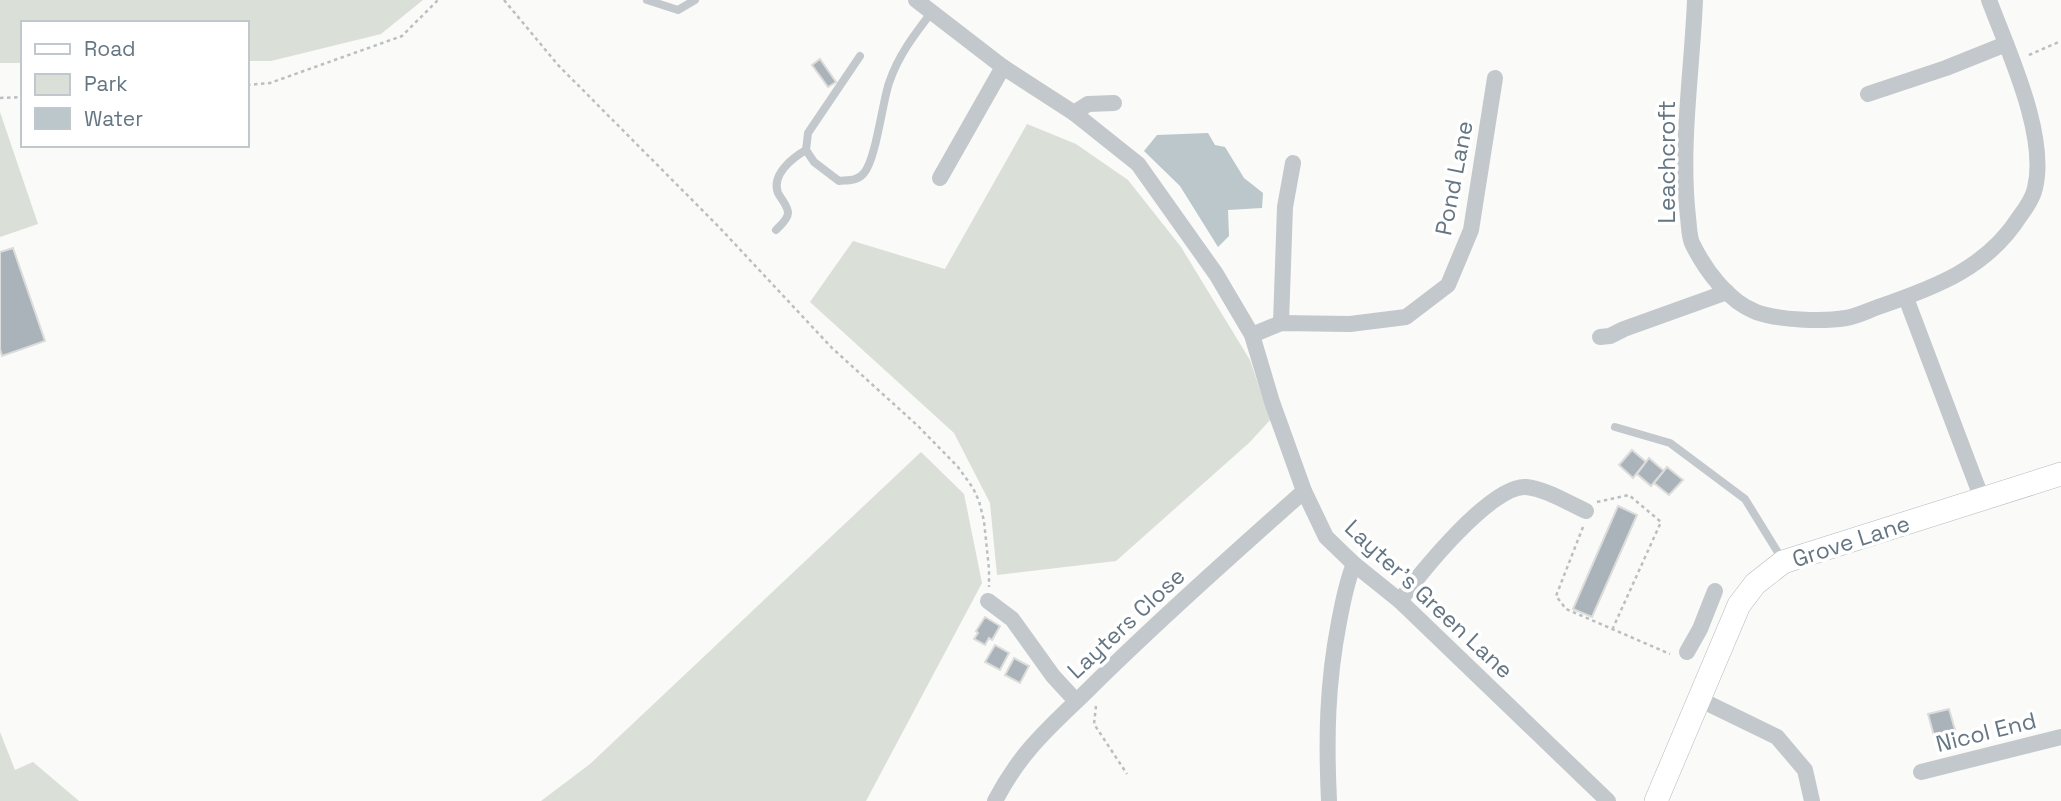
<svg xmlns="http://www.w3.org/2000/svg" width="2061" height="801" viewBox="0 0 2061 801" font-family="'Space Grotesk',sans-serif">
<rect width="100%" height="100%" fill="#fafaf8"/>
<g fill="#dadfd7">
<path d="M0 0H423L381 34 271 61H247V23H23V63H0Z"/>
<path d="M0 112 38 224 0 237Z"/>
<path d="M1027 124 1076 144 1128 180 1181 247 1250 360 1270 420 1250 442 1116 561 997 575 990 503 954 433 810 302 853 241 945 269Z"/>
<path d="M921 452 964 494 982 583 866 801H541L590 764Z"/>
<path d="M0 732 15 770 33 762 79 801H0Z"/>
</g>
<path fill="#bbc7cb" d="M1208 133 1215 145 1225 147 1244 178 1263 193 1262 208 1228 210 1229 236 1218 247 1180 186 1144 151 1157 135Z"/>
<g fill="#aab3b9" stroke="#dcdcda" stroke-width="2">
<path d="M820 59 836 82 828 87 812 65Z"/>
<path d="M13 248 45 341 2 356 0 349V252Z"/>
<path d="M1632 450 1646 462 1633 478 1619 465Z"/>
<path d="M1649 458 1664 471 1651 486 1637 474Z"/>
<path d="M1667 467 1683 480 1669 495 1654 483Z"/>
<path d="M1618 506 1637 515 1592 617 1573 609Z"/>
<path d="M985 617 1000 626 992 640 989 638 985 645 974 639 978 633 976 631Z"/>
<path d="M995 645 1009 653 1000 670 985 662Z"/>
<path d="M1014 658 1029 666 1020 683 1005 675Z"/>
<path d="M1949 709 1957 737 1936 743 1928 714Z"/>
</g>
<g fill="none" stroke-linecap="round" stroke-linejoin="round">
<defs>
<path id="secondary" d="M1656 801 1739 605 1755 584 1783 562 2061 474"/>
</defs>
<use href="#secondary" stroke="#b3babf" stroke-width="24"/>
<g stroke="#bbbfc2" stroke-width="2.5" stroke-dasharray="3.5 3.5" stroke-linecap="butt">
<path d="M504 0 558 65 719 227 832 348 918 426 958 467 973 488 979 501 984 521 989 569V587"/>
<path d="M2029 55 2061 41"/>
<path d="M247 85 270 83 402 36 438 0"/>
<path d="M0 98 23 97"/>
<path d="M1597 502 1629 495 1661 522 1613 628"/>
<path d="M1583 527 1556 596 1566 609 1670 654"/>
<path d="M1096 706 1094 724 1127 774"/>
</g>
<g stroke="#c3c8cc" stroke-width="8">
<path d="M647 0 678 10 695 0"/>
<path d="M860 56 808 133 806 150 814 162 839 181C848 180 858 181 864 173 876 159 882 104 889 83 898 56 914 35 931 13"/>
<path d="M776 230C780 226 788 219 788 213 788 206 781 199 778 193 771 175 792 158 806 150"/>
<path d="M1615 427 1670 443 1745 499 1782 559"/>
</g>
<g stroke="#c3c8cc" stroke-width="16">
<path d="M916 0 1003 67 1074 113 1138 164 1216 274 1252 335 1272 402 1304 491 1326 537 1354 564 1400 601 1608 801"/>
<path d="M1695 0C1692 72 1680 146 1688 217 1689 225 1689 236 1692 243 1705 270 1728 301 1756 312 1778 320 1822 322 1846 318 1858 316 1869 310 1881 306 1936 287 1987 268 2020 216 2026 208 2033 198 2035 188 2048 135 2008 51 1989 0"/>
<path d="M1868 94 1946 68 2006 44"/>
<path d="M1074 113 1088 104 1114 103"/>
<path d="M940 178 1003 67"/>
<path d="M1906 298 1982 499"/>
<path d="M1281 323 1285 207 1293 163"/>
<path d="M1252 335 1281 323 1350 324 1406 317 1448 285 1471 230 1495 78"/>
<path d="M1600 337 1610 336 1624 329 1727 292"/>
<path d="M988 601 1012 619 1053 676 1076 701"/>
<path d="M1400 601C1419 574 1492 484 1526 487 1546 489 1568 503 1586 511"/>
<path d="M1687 652 1700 629 1715 591"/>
<path d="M1699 699 1777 737 1805 770 1812 801"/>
<path d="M1921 772 2061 737"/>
<path d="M995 801C1021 751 1048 729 1087 691 1157 622 1230 557 1304 491"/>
<path d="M1329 801C1326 738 1327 684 1339 622 1343 602 1346 583 1354 564"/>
</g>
<use href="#secondary" stroke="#fff" stroke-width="23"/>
</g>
<g text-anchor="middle" stroke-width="7" stroke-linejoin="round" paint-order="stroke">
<g font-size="23" fill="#657683" stroke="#fff">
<text transform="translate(1667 162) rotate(-90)" y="8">Leachcroft</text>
<text transform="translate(1454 178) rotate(-79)" y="8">Pond Lane</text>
<text transform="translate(1851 541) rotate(-18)" y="8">Grove Lane</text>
<text transform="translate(1429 599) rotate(43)" y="8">Layter's Green Lane</text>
<text transform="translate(1126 623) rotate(-43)" y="8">Layters Close</text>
<text transform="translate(1986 732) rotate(-14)" y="8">Nicol End</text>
</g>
</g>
<rect x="21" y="21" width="228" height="126" fill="#ffffff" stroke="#c1c8cd" stroke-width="2"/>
<rect x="35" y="44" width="35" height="10" fill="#ffffff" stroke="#c1c8cd" stroke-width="2"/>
<text x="84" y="56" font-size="21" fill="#657683">Road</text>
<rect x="35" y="74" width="35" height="21" fill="#dadfd7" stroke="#c1c8cd" stroke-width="2"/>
<text x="84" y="91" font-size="21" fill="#657683">Park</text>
<rect x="35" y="108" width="35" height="21" fill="#bbc7cb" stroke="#c1c8cd" stroke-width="2"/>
<text x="84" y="126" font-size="21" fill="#657683">Water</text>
</svg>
